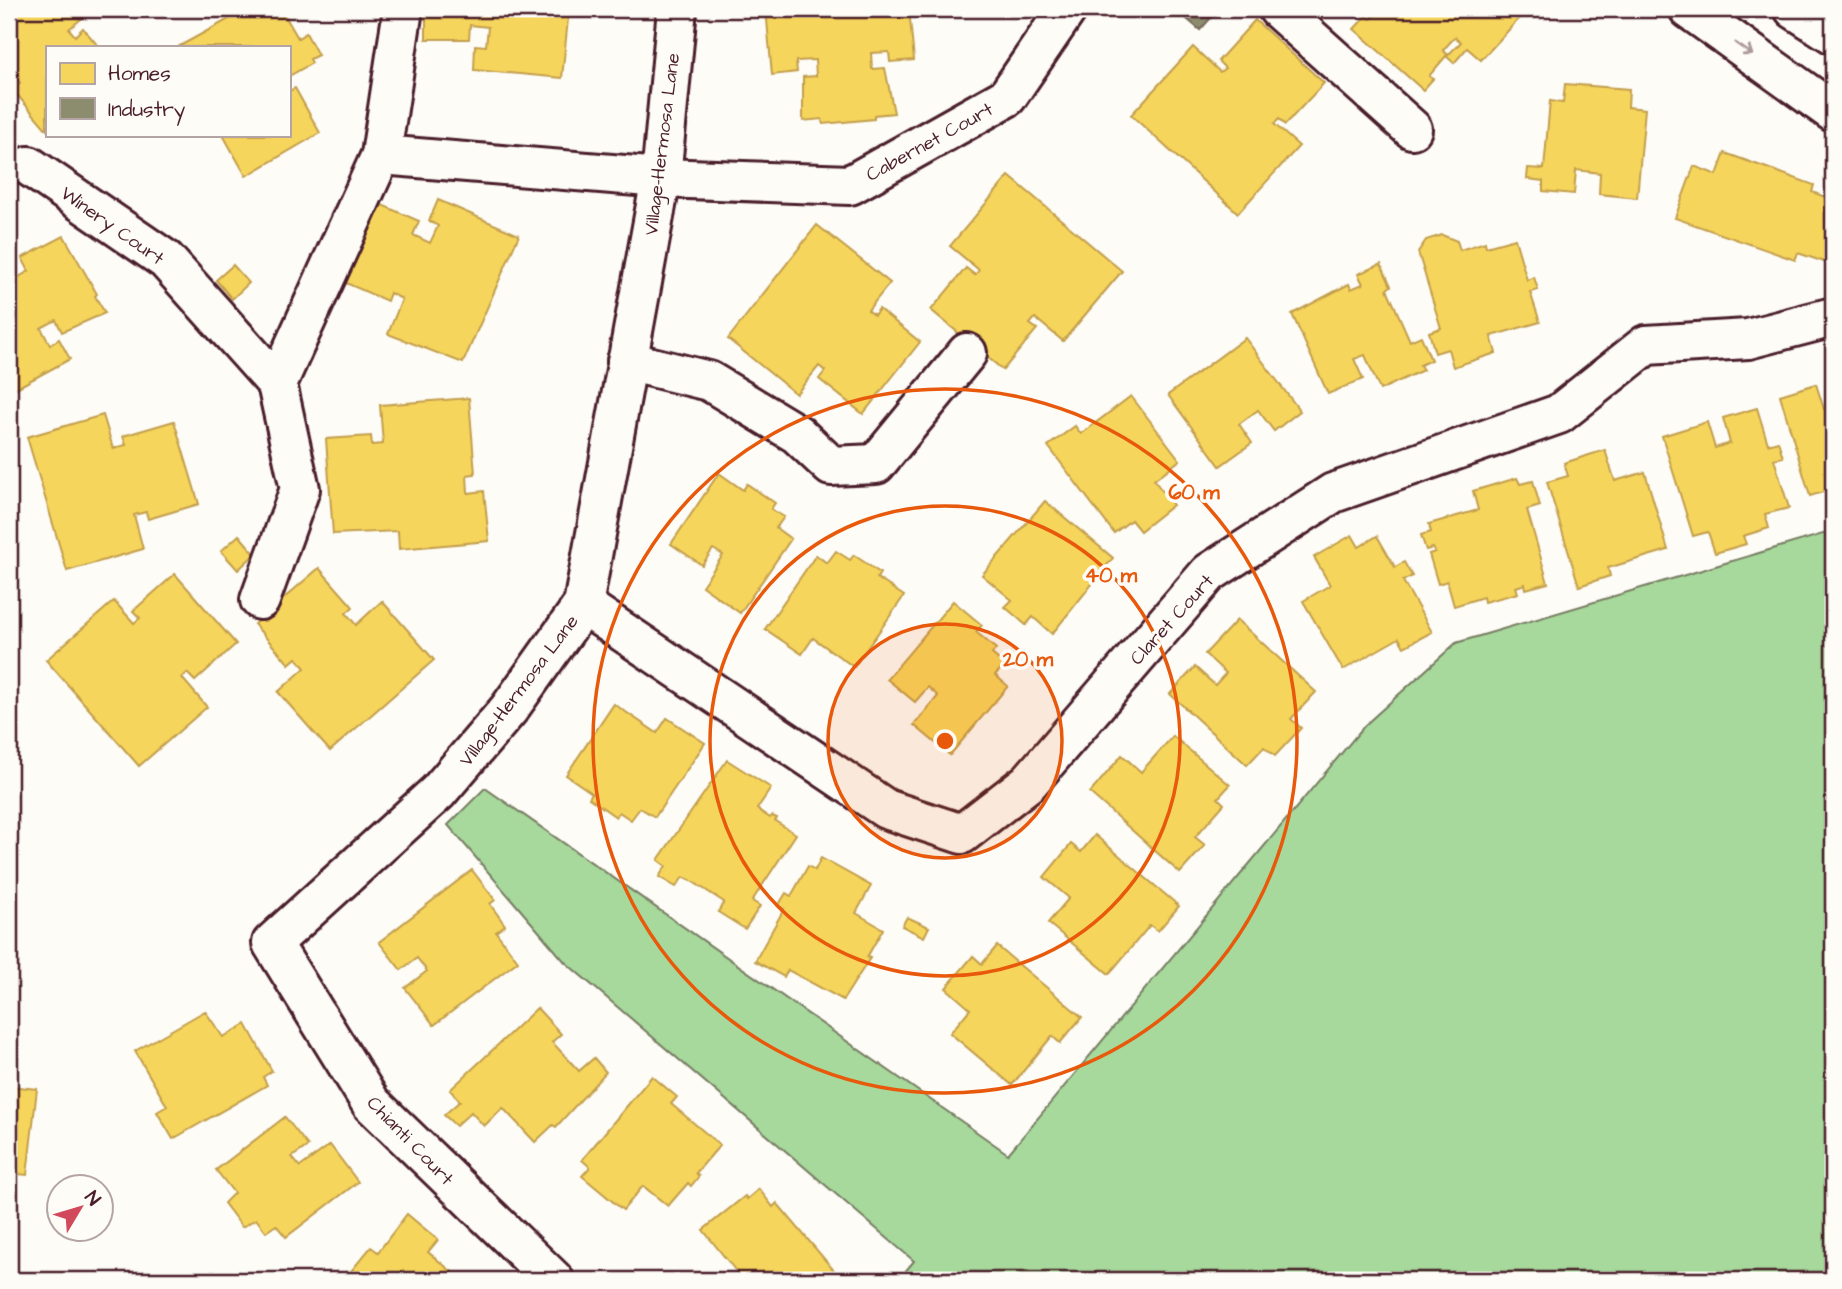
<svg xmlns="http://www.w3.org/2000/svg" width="1842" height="1289" viewBox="0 0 1842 1289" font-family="'Architects Daughter',sans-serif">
<rect width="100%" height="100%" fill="#fdfcf7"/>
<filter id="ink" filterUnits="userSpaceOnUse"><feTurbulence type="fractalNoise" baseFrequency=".0143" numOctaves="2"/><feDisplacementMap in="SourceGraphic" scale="14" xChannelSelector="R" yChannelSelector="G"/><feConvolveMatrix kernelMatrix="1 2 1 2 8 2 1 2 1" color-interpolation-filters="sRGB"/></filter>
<g filter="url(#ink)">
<path fill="#a6d99b" stroke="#787c63" stroke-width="2" d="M1833 531V1280H898L914 1261 565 962 448 825 485 788 1008 1154 1365 725 1456 643Z"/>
<g fill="#f6d55c" stroke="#c29e4d" stroke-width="2" fill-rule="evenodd">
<path d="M9 9H93L69 29 75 36 83 28 99 47H47V130L13 90 20 83 15 77 9 82Z"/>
<path d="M247 9H281L298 38 306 33 318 55 310 59 312 63 289 76V47H178Z"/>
<path d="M426 9H569L562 78 474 70 475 45 486 46 488 27 470 25 469 39H426Z"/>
<path d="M766 9H909L914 60 890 62 889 52 871 53 872 69 885 68 894 113 874 115V119L823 124 822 119 803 121V77L816 76 815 60 796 61 797 72 772 75Z"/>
<path d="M1380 9H1528L1481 60 1467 48 1454 63 1446 56 1429 76 1433 79 1423 90 1354 29 1366 16 1371 19ZM1455 37 1461 42 1448 55 1443 50Z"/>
<path d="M1255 20 1324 83 1285 125 1279 119 1274 124 1299 146 1238 213 1131 115 1193 47 1220 72 1225 68 1218 61Z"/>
<path d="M1565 84 1629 89 1628 107 1645 109 1637 198 1599 194 1600 173 1576 170 1574 194 1543 191V181L1527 179 1528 168 1544 169 1550 101 1563 103Z"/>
<path d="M295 88 320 133 246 176 223 135H289V91Z"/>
<path d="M1725 153 1814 185 1812 192 1833 200V265L1798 253 1795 260 1675 218 1694 166 1717 175Z"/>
<path d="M1009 176 1122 271 1063 341 1035 318 1030 324 1037 329 1003 370 931 310 966 268 975 275 979 270 950 246Z"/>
<path d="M438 200 519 235 463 363 388 334 402 299 390 293 387 301 339 280 373 201 419 221 413 235 430 243 438 226 429 221Z"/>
<path d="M817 225 890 283 868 310 874 315 879 309 920 342 863 414 819 379 825 371 819 366 796 394 728 339Z"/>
<path d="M1442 235 1457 241 1460 250 1485 242 1486 247 1515 239 1527 280 1534 277 1538 290 1530 292 1540 322 1491 336 1496 353 1453 367 1448 349 1435 353 1429 332 1441 328 1418 252 1426 240Z"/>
<path d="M64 236 97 294 95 296 105 313 62 332 56 320 41 328 50 345 59 339 70 359 9 392V267L15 279 29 271 22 258Z"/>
<path d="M1381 264 1391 286 1387 289 1410 341 1421 336 1431 360 1420 365 1423 370 1380 390 1365 355 1354 359 1363 379 1328 394 1292 314 1349 284 1351 289 1363 284 1358 274Z"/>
<path d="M233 265 249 283 232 299 216 280Z"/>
<path d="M1245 338 1300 411 1274 431 1258 410 1239 424 1252 443 1220 466 1168 395Z"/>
<path d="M1816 384 1824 409 1833 407V489L1810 496 1780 395Z"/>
<path d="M1131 396 1180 460 1154 480 1173 505 1140 531 1131 520 1114 533 1048 446 1075 426 1081 434Z"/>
<path d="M469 398 475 474 467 475 468 493 484 491 489 541 399 549 398 531 333 534 326 439 371 436 372 445 383 444 380 405Z"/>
<path d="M1757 408 1768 444 1778 441 1783 457 1774 459 1789 508 1765 514 1769 528 1743 536 1746 544 1715 553 1708 532 1693 536 1662 436 1707 422 1715 448 1730 443 1723 418Z"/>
<path d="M103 415 113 448 126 445 123 436 174 421 199 504 148 519 146 512 134 515 143 549 67 571 27 437Z"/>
<path d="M1605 450 1615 481 1645 472 1668 550 1608 568 1610 576 1579 586 1547 482 1568 476 1564 463Z"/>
<path d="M719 473 743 490 747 484 775 503 771 509 784 517 776 528 791 539 740 613 702 586 723 555 713 549 702 565 671 544Z"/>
<path d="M1517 478 1520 484 1533 481 1540 506 1527 510 1548 583 1526 589 1525 584 1516 587 1518 593 1484 602 1483 597 1454 606 1447 581 1438 584 1429 554 1435 552 1433 548 1426 550 1421 535 1431 532 1429 524 1478 510 1473 491Z"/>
<path d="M1045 501 1113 558 1052 634 1033 617 1026 625 1005 607 1012 600 982 575Z"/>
<path d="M239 535 255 554 238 570 221 551Z"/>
<path d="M1352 535 1359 547 1377 536 1395 567 1404 562 1412 576 1403 581 1432 632 1404 647 1399 638 1343 670 1303 601 1330 585 1314 557Z"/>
<path d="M836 551 850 560 854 555 880 573 877 578 904 596 854 667 813 638 802 654 765 629 816 555 827 563Z"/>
<path d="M319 568 353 607 346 613 356 625 382 601 434 660 330 751 278 692 305 668 296 658 289 664 254 624Z"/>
<path d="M175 574 236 644 195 681 187 673 182 678 207 707 139 766 46 660 114 601 134 623 140 618 133 611Z"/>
<path d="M953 601 982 625 976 632 996 649 992 654 1005 665 995 675 1008 686 950 755 914 725 938 696 928 687 915 702 887 679Z"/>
<path d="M1237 620 1316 692 1291 719 1301 728 1275 756 1264 747 1247 765 1170 694 1195 667 1215 685 1226 673 1205 654Z"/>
<path d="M614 704 657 733 667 718 705 743 655 817 640 808 631 820 619 812 616 817 589 798 592 793 566 775Z"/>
<path d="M1173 736 1230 785 1218 798 1224 804 1195 837 1205 845 1180 873 1090 793 1122 755 1141 772Z"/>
<path d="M727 760 771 788 757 809 770 818 772 816 777 818 775 821 796 834 752 901 760 906 745 929 718 912 724 902 690 880 683 877 676 887 659 877 666 866 658 860Z"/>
<path d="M1095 835 1179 906 1158 931 1150 925 1109 974 1048 923 1069 898 1044 877 1071 844 1081 852Z"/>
<path d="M821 858 871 886 856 913 883 929 867 957 870 958 843 1000 788 970 784 977 755 961 784 909 778 906 786 893 791 896 808 866 815 870Z"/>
<path d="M472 870 495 900 490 904 505 925 496 932 518 961 434 1025 405 988 427 971 417 958 401 970 379 942Z"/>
<path d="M907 917 929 927 924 937 902 926Z"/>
<path d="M997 946 1082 1017 1060 1043 1052 1036 1012 1085 950 1033 970 1009 946 988 973 956 982 964Z"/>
<path d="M537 1008 561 1034 552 1042 579 1071 594 1058 606 1072 556 1127 553 1125 535 1142 503 1108 484 1126 471 1112 456 1126 444 1115 460 1101 450 1090Z"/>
<path d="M205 1011 223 1037 246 1024 272 1071 263 1077 267 1085 173 1139 157 1112 167 1106 135 1051Z"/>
<path d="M652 1076 677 1097 671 1104 720 1145 696 1173 699 1176 691 1186 688 1183 668 1206 643 1186 623 1210 582 1176 590 1167 582 1160Z"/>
<path d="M9 1086 37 1089 27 1175 9 1173Z"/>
<path d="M285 1117 308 1146 292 1157 300 1167 330 1145 358 1182 286 1237 276 1225 266 1232 256 1219 242 1227 224 1203 234 1193 216 1170Z"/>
<path d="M759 1189 773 1207 777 1203 842 1280H743L703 1230 745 1196 747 1199Z"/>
<path d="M407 1214 438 1240 428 1252 462 1280H350L346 1277 371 1247 378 1252Z"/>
</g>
<path fill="#8c8c6e" stroke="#786b5a" stroke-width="2" d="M1175 9H1219L1200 30Z"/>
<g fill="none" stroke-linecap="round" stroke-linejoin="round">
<defs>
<g id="minor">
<path d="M1278 9 1412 129"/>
<path d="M381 155 661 178 850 185 1007 97 1067 9"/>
<path d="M29 166 166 260 277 384"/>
<path d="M627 361 709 381 797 434 831 466 876 464 967 353"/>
<path d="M260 600 300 489 277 384 381 155 403 9"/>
<path d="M583 605 886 809 962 834 1029 782 1209 573 1333 493 1559 414 1646 345 1748 339 1833 317"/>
<path d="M554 1280 371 1103 272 943 438 792 509 709 583 605 661 178 677 9"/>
</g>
<g id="tertiary">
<path d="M1689 9 1833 112"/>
<path d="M1794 9 1833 34"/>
</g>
</defs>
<use href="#minor" stroke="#4a1f2b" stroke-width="44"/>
<use href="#tertiary" stroke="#4a1f2b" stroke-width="44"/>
<use href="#minor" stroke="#fdfcf7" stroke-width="38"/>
<use href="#tertiary" stroke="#fdfcf7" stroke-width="38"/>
</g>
<defs><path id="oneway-shaft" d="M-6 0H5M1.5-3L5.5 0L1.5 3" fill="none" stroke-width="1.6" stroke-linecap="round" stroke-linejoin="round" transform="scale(1.75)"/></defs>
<use stroke="#ac999b" href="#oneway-shaft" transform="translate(1744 49) rotate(35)"/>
</g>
<circle cx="945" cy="741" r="117" fill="#e8590c" fill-opacity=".12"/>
<g fill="none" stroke="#e8590c" stroke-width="3.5">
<circle cx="945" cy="741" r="117"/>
<circle cx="945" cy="741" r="235"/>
<circle cx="945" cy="741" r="352"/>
</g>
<g text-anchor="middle" stroke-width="7" stroke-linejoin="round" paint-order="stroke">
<g font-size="19" fill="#4a1f2b" stroke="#fdfcf7">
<text transform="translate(929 141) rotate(-29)" y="7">Cabernet Court</text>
<text transform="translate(661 144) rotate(-83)" y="7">Village-Hermosa Lane</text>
<text transform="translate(113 225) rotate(35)" y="7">Winery Court</text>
<text transform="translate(1171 619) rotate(-48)" y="7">Claret Court</text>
<text transform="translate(518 690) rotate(-53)" y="7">Village-Hermosa Lane</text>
<text transform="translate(411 1140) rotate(46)" y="7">Chianti Court</text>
</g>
</g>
<circle cx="945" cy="741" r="10" fill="#e8590c" stroke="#fdfcf7" stroke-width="3.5"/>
<g font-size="21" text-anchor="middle" font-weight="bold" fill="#e8590c" stroke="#fdfcf7" stroke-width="7" stroke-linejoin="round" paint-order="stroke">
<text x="1194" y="499">60 m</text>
<text x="1111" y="582">40 m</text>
<text x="1028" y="666">20 m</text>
</g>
<rect width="1842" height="1289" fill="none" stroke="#fdfcf7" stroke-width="35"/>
<rect x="18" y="18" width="1807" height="1254" fill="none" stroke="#4a1f2b" stroke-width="2.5" filter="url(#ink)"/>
<rect x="46" y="46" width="245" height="91" fill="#fdfcf7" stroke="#b5a4a5" stroke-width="2"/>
<rect x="60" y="63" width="35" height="21" fill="#f6d55c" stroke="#b5a4a5" stroke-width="2"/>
<text x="108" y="80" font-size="21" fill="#4a1f2b">Homes</text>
<rect x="60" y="98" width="35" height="21" fill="#8c8c6e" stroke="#b5a4a5" stroke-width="2"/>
<text x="108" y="116" font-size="21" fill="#4a1f2b">Industry</text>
<g transform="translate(80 1208) rotate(52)"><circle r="33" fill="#fdfcf7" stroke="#b5a4a5" stroke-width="2"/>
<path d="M0-5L12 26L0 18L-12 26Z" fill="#d1495b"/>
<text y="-10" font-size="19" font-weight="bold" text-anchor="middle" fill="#4a1f2b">N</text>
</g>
</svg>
